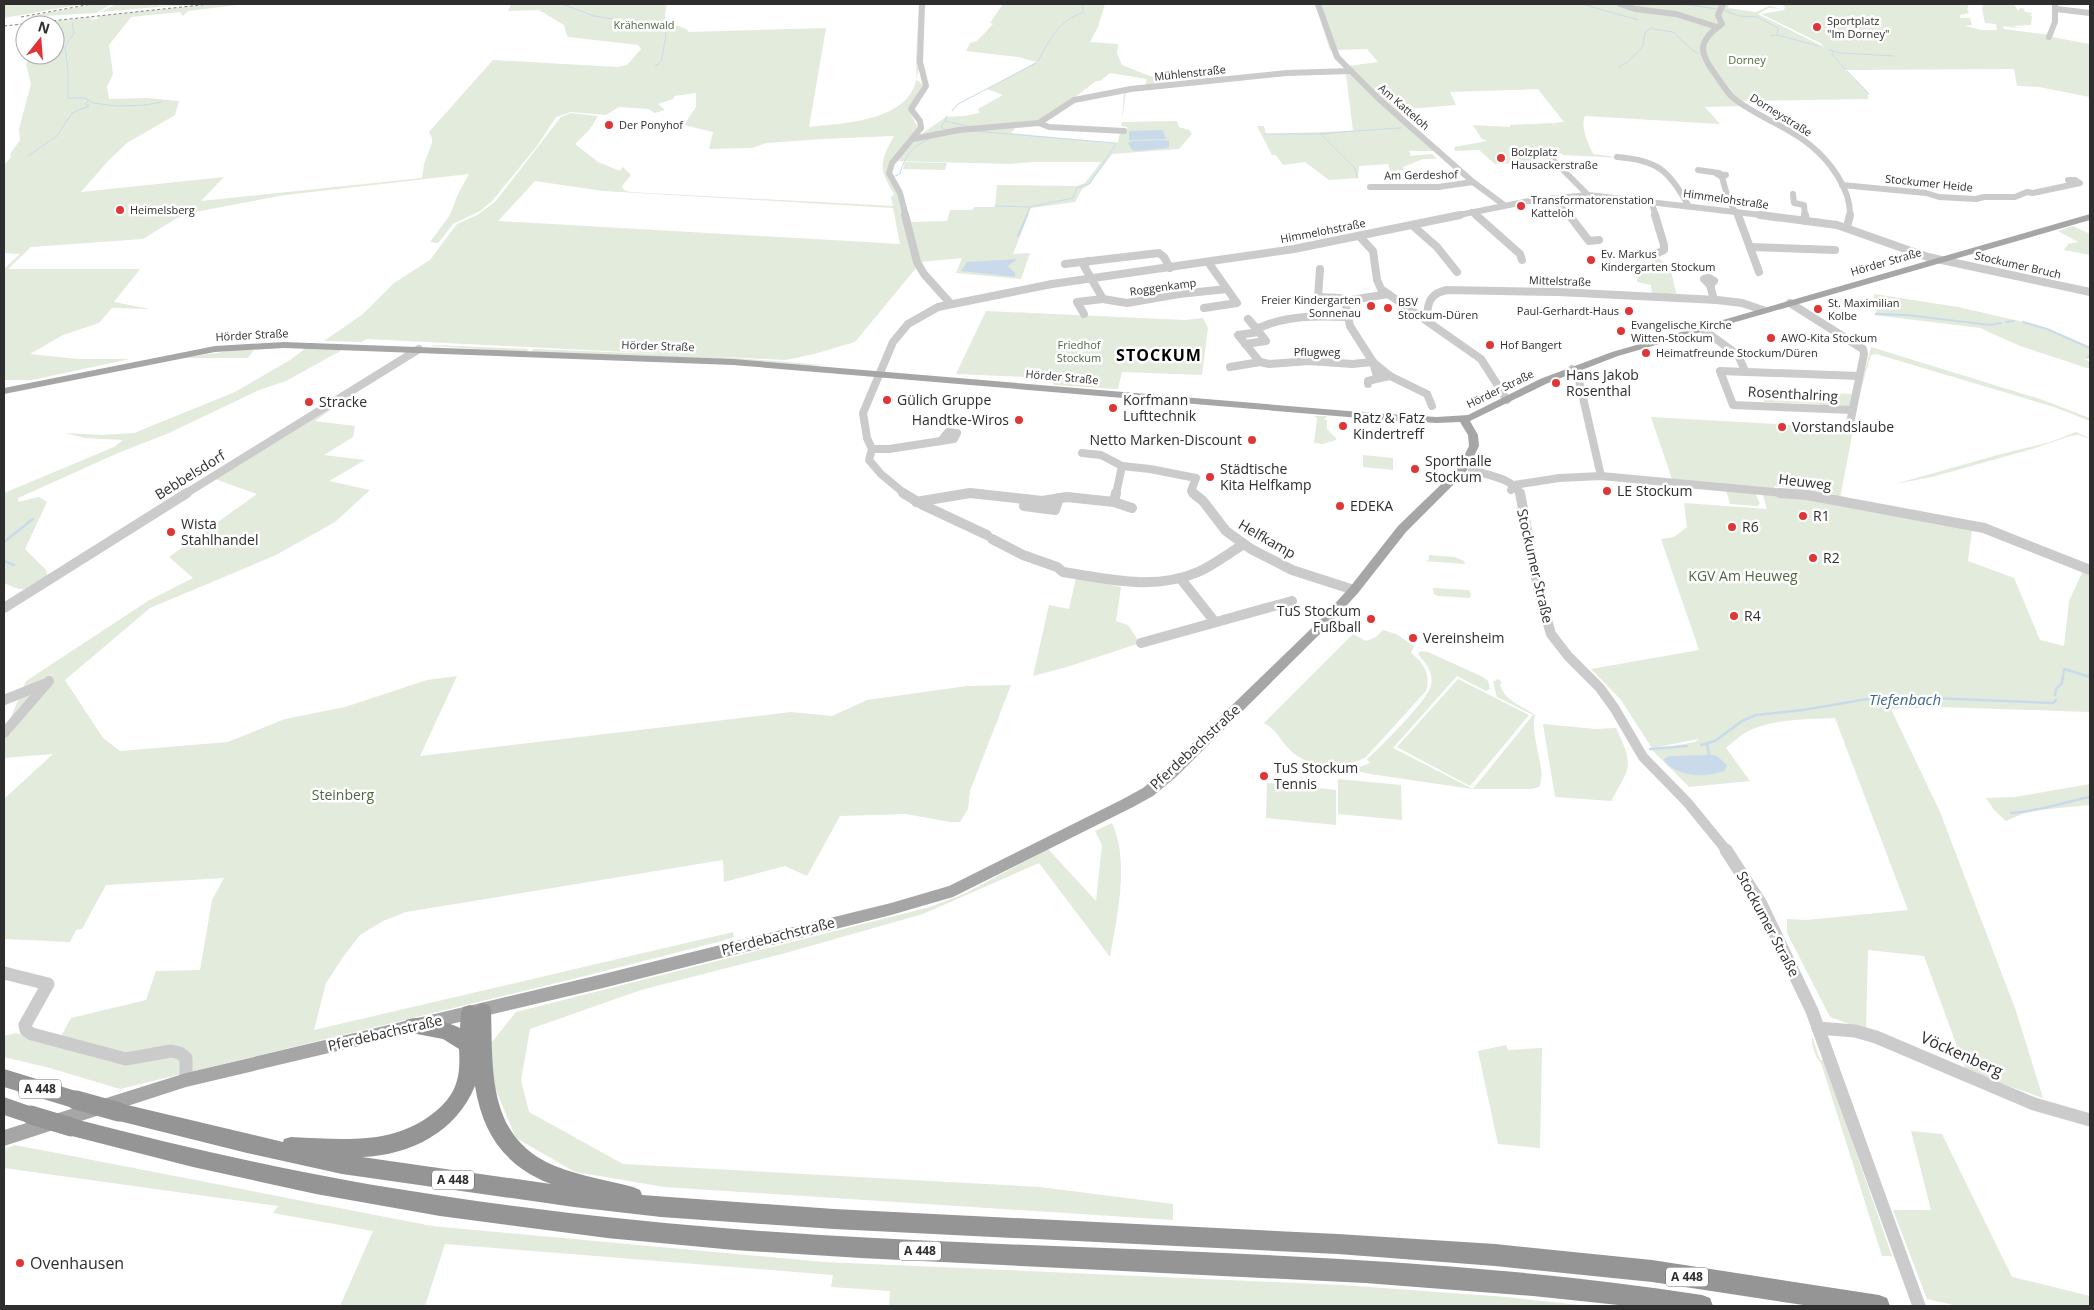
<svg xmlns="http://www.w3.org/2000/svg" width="2094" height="1310" viewBox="0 0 2094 1310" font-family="'Open Sans',sans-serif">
<rect width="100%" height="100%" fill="#fff"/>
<g fill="#e3ebdc" fill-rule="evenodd">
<path d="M4 4H84L4 18Z"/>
<path d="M95 4H112L96 13 26 17Z"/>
<path d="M116 4H158L159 6 195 4 100 12Z"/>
<path d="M214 4H245L188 11 183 16 180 12 131 17 109 45 113 74 107 87 109 99 147 98 179 101 175 115 127 143 108 161 81 192 224 177 201 201 422 178 424 164 432 143V138L429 132 493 60 617 67 627 65 641 49 638 45 569 37 567 36 564 25 539 10 508 11 511 4H667L665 14 666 21 686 29 689 32 826 28 809 127C842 123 906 122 916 81 917 74 916 65 916 58 917 40 918 22 919 4V69L916 80 919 81 923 86 908 108 918 128 917 137 946 117 964 116 980 113 978 109 1003 95 987 89 1036 62 1019 57 966 51 970 43 977 41 993 24 990 23 1003 4H1105L1098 27 1090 42 1118 44 1117 53 1122 65 1170 84 1345 69 1335 50H1330L1315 4H1729L1728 8 1756 12 1769 6 1782 9 1769 8 1758 14 1824 47 1820 43 1761 14 1784 10 1785 7 1780 4H1969L1967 9 1969 13 1960 15V18H1970L1972 25 1965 26 1981 30H1997L1996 24 1985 23 1982 10 1983 4H2014L2018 11 2020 8 2024 9 2025 12 2033 13 2030 15 2032 16 2031 25 2013 26 2022 28 2010 27 2009 25V27L2003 26 2004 29 2050 35 2046 36 2090 44V97L2039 87 2017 86 2014 69 1845 70 1868 92V99L1743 101 1733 95 1745 106 1705 107 1720 124 1585 116C1580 128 1588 142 1593 154L1623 158 1563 155 1561 153 1534 154 1539 163 1521 164 1519 161H1515L1516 163 1495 164 1479 150 1455 151 1454 147 1487 141 1481 138 1473 125 1510 127V125L1552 123 1559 129 1553 123 1564 122 1538 89 1450 92 1456 105 1408 109 1409 113 1401 114 1436 151H1409L1411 155 1408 156 1432 154 1437 159H1423L1403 167 1404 170 1390 171 1388 164 1359 166 1358 178 1329 180 1305 162 1283 165 1276 155H1272L1257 126H1264L1266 134 1353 131 1346 74 1314 73 1126 91 1122 121 1124 91 1145 86 1147 79 1110 73 1100 81H1096L1045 120 1019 124 1011 133 1112 143 1118 142 1120 133H1127V127L1121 126 1122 122 1177 121 1179 127 1189 130 1192 134 1179 149 1112 154 1090 184 1082 189 1075 202 1031 208 1013 254 1030 253 1021 279 956 273 962 258 921 262 855 342 814 354 786 360 366 339 362 342 324 341 363 314 394 283 430 260 457 224 477 215 495 202 561 117 571 113 598 116 590 129 575 144 598 162 620 171 623 167 631 175 622 186 624 190 630 192 893 206 891 197 894 194C878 168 880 161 894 136L823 139 766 143 752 148 709 149 713 132 684 125 696 107V93L674 96 673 99 658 104 665 110 655 113 648 109 619 107 606 115 571 112 556 117 537 146 492 201 480 211 453 224 438 243 430 242 450 215 458 194 469 174 285 195 195 212 177 218 143 239 31 247 8 269H140L114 302 150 309 112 308 99 323 63 335 30 354 78 359H130L32 380H4V269L20 254 4 253V165L11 157 10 154 20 140 19 129 31 84 26 64 32 55H55V25H50L52 23 4 26 95 17 90 20 98 19 99 16ZM1367 49 1378 62 1348 66 1337 50ZM895 161 1010 164 1034 162H1101L1085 183 1077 186 997 185 995 207H975L972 210H950L947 221 911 222C906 203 896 187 888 169ZM535 181 603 191 893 208 900 244 498 221Z"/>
<path d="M905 162 947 163 945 170 903 169Z"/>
<path d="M2073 226 2090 234V255L2064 250 2068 244 2078 242 2058 231Z"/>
<path d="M1657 257 1670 267 1677 296 1652 294 1651 285 1637 282 1638 270Z"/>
<path d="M1874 294 1958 307 2019 321 2046 329 2090 348V356L2085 359 2090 362V369L2020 346 1980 328 1874 315 1877 311 1874 308Z"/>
<path d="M986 311 1185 320 1203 318 1208 328 1202 375 1122 372 1118 389 1054 385 1049 378 956 374Z"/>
<path d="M432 345 529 349 526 352 431 346Z"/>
<path d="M256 347 248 358H183Z"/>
<path d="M1871 347 2043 400 2087 417 2090 418V421L2054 407 1876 354 1871 355 1861 389 1840 498 1833 494 1774 486 1776 490 1673 482 1651 417 1844 428 1847 418 1853 419Z"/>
<path d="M306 348 344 349 286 381 259 390 169 433 118 453 18 498V502L39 497 47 502 25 549 46 570 48 578C26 589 27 594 4 583V493L114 447 123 440 85 438 65 433 102 435 134 433 235 392 290 360Z"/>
<path d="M533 349 709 356 825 365 810 366 532 352Z"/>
<path d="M1759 390 1854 394 1849 409 1822 408 1820 404 1765 402Z"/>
<path d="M343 401 315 421 355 426 353 437 324 455 365 460 329 481 370 490 335 522 276 555 150 608 65 680 103 738 120 751 228 742 285 719 345 707 427 680 457 676 420 756 791 712 832 716 867 700 967 686 1011 685 970 791 968 809 960 822H950L906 814 840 816 807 876 785 866 724 882 723 860 406 912 383 921 360 935 343 957 326 983 314 1030 733 932 734 937 722 941 577 978 120 1089 50 1068 4 1057V1036L16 1033 56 1045 71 1018 146 1000 156 971 200 970 212 900 224 878 106 885 82 929 76 930 70 942 4 939V799L53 754 4 758V734L26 681 148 601 193 578 169 557 257 494 215 479Z"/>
<path d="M1314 416H1327L1324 420H1327V429L1336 438V440L1323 444 1314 443 1317 418Z"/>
<path d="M2076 432 2089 438 2090 439 2079 435 2070 436 2032 449 1932 477 1895 484 2001 454 2050 442Z"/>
<path d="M1363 455 1393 458V470L1363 467Z"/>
<path d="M1726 490 1755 492 1760 504 1757 506 1730 504Z"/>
<path d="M1762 492 1841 502 1972 530 1968 561 2014 578 2040 640 2064 646 2069 601 2083 571 2090 573V712L1939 707 1891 709 1940 812 2016 1011 2043 1098 1966 1071 1924 956 1868 950 1866 1030 1830 1017 1787 933V919L1806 920 1908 910 1835 718C1809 719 1768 719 1745 733 1738 737 1732 743 1726 748L1750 781 1689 787 1652 750 1695 742 1699 739 1652 748 1621 700 1591 669 1699 650 1661 539 1674 537 1687 527 1684 503 1767 509Z"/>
<path d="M1429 555 1455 557 1464 561 1465 564 1425 561 1429 560Z"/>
<path d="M1076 578 1121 587 1116 621 1128 625 1140 643 1067 667 1033 676 1049 605 1069 609Z"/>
<path d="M1433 588 1469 590 1471 595 1470 598 1438 596 1434 594Z"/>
<path d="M1383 630 1396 634 1414 646 1411 653C1424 663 1431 675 1426 691L1366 757C1343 770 1309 769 1290 750 1279 739 1278 731 1264 723L1353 634 1366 641 1376 637Z"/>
<path d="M1421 651 1428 652 1483 677 1488 681 1490 689 1486 691 1457 676 1393 748 1473 789 1533 715 1497 697 1493 682 1498 679 1502 682 1500 685C1506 702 1521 705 1535 715 1529 734 1548 772 1539 787L1531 789H1472L1370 774 1352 770 1370 763 1367 759C1379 749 1429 699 1431 685 1434 673 1426 663 1418 654Z"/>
<path d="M1458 679 1529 715 1470 786 1397 747Z"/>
<path d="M1543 724 1595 729 1616 728C1634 766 1631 766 1611 801L1555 797Z"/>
<path d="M1338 779 1401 785 1402 820 1338 814Z"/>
<path d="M1267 783 1336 790V825L1266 818Z"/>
<path d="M2090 784V805L2029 811 2006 821 1994 810 1986 798 2015 797Z"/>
<path d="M1112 823C1130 862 1117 916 1110 957L1039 863 923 914 782 954 641 990 530 1029 521 1080 529 1112 623 1164 1040 1187 1173 1204V1220L664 1187 575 1172 516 1138 492 1081V1042L516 1012 930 907 964 894 1048 849 1096 901 1102 845 1095 831Z"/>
<path d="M1812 1036 1820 1060H1824L1892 1256H1882L1821 1063C1815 1057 1811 1044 1812 1036Z"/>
<path d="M1506 1045 1508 1050 1542 1048 1540 1148 1498 1144 1478 1051Z"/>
<path d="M1911 1131 1942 1134 2012 1277 2090 1296V1306H1958L1927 1299 1893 1210H1931Z"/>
<path d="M15 1145 432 1226 824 1262 1342 1285 1506 1297 1589 1306H889L890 1291 831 1287 833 1275 445 1244 425 1306H340L373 1231 273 1213 278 1206 4 1168V1149Z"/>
</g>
<g fill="#c9dbeb">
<path d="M1163 130 1166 139 1129 140V131Z"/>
<path d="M1165 140 1169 141V147L1167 148 1136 151 1132 150 1128 143 1131 141Z"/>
<path d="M1017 259 1008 266 1015 273V277L961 271 967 262Z"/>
<path d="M1713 755 1717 756 1727 765 1724 771C1705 778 1679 777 1665 762L1664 759 1670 756Z"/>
</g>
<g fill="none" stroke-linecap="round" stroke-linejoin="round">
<g stroke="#c9dbeb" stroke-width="1">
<path d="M562 4 594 16 644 24"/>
<path d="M1582 4 1638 20"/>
<path d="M1681 4 1718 9"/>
<path d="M1724 10 1730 12"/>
<path d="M1728 12 1739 16 1757 17 1778 28 1777 35 1819 46"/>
<path d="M72 22 74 33 65 47 68 71V98H85L93 103 117 106 146 105 161 102"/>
<path d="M1653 29 1673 32 1693 51 1700 54"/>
<path d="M1770 36 1777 35"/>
<path d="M1830 50 1841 53 1894 56"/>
<path d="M1833 51 1832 54 1845 69"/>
<path d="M1038 61C1050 40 1058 20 1083 13V4"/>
<path d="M655 66 661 62 666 36 665 30 662 28"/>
<path d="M1619 67 1628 62 1643 46 1645 33 1652 27"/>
<path d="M1847 71 1869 94"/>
<path d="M952 111 958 104 1036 63"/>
<path d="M947 116 945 121 972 127"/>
<path d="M945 121 941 127 947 131"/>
<path d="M974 131 1115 143V146L1089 184 1077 188 1073 198 1030 207 995 206"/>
<path d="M1355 131 1401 128"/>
<path d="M1265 134H1321L1353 131"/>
<path d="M1321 134 1355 168 1357 178"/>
<path d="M28 156 57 136 72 113 89 106 85 104 88 101"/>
<path d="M895 176 900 174C904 157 913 146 929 139"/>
<path d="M1026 216 1030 207"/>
</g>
<g stroke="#c9dbeb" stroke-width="2">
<path d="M1018 236 1027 215"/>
<path d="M1876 314 1906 315 1990 325 2001 323"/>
<path d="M2006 322 2014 321"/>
<path d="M2023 322 2047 329 2090 348"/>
<path d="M2087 358 2090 355"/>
</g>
<g stroke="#c9dbeb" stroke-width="2.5">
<path d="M4 542 33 519"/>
<path d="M4 561 14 565"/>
<path d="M2055 695 2056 689 2062 683 2064 669 2090 677"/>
<path d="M1707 744 1709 755"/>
<path d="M1701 745 1715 741 1742 721 1756 715 1803 710 1873 698H1932L2053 703 2056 700"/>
<path d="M1650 749 1687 746"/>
<path d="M2011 813C2037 812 2064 802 2090 797"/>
</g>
<g stroke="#cbcbcb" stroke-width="6">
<path d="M1318 4 1337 57 1379 99 1473 182 1504 205"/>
<path d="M1620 4 1635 9 1676 14 1717 27"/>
<path d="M1723 4 1718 15 1722 24C1698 41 1698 51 1715 74 1720 81 1725 89 1731 96 1754 116 1786 125 1810 145 1830 161 1851 189 1850 216"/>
<path d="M2056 9 2090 13"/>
<path d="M2049 37 2055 22V4"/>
<path d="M1039 123 1049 127 1124 131"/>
<path d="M913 139 959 130 1039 123 1074 100 1131 89 1287 73 1351 71"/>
<path d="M1617 157C1657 160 1669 170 1688 205"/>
<path d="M1551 158 1588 195"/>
<path d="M1698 170 1719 173"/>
<path d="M1717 174 1726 175 1722 177Z"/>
<path d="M1722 177 1727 195 1735 212"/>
<path d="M1842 185 1926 193 1939 197 1976 199 1984 197H2015L2027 192 2033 193 2080 183 2075 180H2068L2071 183"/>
<path d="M1370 187H1438L1473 182"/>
<path d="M1793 194 1794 203 1804 205 1805 216"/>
<path d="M1552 198 1570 216"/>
<path d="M1651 201 1656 216"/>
<path d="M1472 212 1477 216"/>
<path d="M1737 212 1739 216"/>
<path d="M906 216 900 193 889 173 892 163 921 128 920 121 911 109 926 86 920 62 922 4"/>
<path d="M1454 216 1529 201 1588 195 1770 216"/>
</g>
<g stroke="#cbcbcb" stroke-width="8">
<path d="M905 215 917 262 924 274 950 303"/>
<path d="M1476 215 1520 254 1522 260"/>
<path d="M1569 215 1589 241 1599 240"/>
<path d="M1655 215 1664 245V250L1658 253"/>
<path d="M1738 215 1759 272"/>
<path d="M1760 215 1837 225 1928 257 2090 292"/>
<path d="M1805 215 1806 221"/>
<path d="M1412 225 1437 247 1457 272"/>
<path d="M1847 227 1850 215"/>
<path d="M1359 236 1373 251 1377 280 1381 289 1481 359 1507 400"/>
<path d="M1750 247 1835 250"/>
<path d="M1088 261 1084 266 1103 299 1127 303 1179 294 1227 289 1237 303 1204 308"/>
<path d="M1208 262 1227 289"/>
<path d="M1065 264 1159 253 1164 257 1170 268"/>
<path d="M1320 269 1318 297 1340 298 1345 301"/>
<path d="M1709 278 1714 281 1710 285 1704 279Z"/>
<path d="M1710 285 1714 300"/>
<path d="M1790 303 1863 349 1864 354 1849 428"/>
<path d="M1084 314 1077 302 1103 299"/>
<path d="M1248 319 1255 327 1259 328"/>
<path d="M1427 319C1427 303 1430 293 1447 290L1558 292 1717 300 1742 303 1763 310"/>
<path d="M1701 328 1738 355 1745 371"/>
<path d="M1245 344 1266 341 1259 332"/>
<path d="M1260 362 1238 335 1259 332V328C1287 315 1317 316 1347 317"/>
<path d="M1373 362 1390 376 1427 394 1432 406"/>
<path d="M1373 362 1376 373 1380 378 1390 376"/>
<path d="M1230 367 1260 362 1269 364 1309 361 1352 364 1373 362 1350 326 1345 301 1388 294"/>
<path d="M1572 369 1578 376 1601 476"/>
<path d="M1368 384V381L1380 378"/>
<path d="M1852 410 1733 405 1720 371 1859 376"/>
<path d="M948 432 957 433 954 439 941 441Z"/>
<path d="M872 449 867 438 863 413 893 342 908 324 938 307 1052 284 1294 249 1460 215"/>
<path d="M872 449 869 460 881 474 905 494"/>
<path d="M872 449H889L941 441"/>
<path d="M1082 453 1101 455 1122 466 1150 469 1196 478 1191 491 1195 494"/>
<path d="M1472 470C1488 475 1512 478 1520 494"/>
<path d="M1511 490 1514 485 1559 478 1601 476 1795 494"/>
<path d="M185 494 419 349"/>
<path d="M964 494H979"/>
<path d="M1116 494 1122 466"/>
</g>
<g stroke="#cbcbcb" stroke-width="10">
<path d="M903 493 923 505 987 535"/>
<path d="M1193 493 1203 501 1226 531 1251 549 1292 570 1354 590"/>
<path d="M1520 493 1539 593 1551 634 1568 656 1600 688 1615 709 1643 757 1687 802 1727 851"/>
<path d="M1780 493 1807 495 1984 528 2090 570"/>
<path d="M1026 499 1024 506 1055 510 1059 498"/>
<path d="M916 502 970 493 1042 501 1067 497 1114 502 1132 508"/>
<path d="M1114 502 1116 493"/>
<path d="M992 539 1023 555 1057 567 1063 572C1108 579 1154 591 1198 572 1214 565 1229 553 1244 544"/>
<path d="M1180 578 1215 622"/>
<path d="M4 608 187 493"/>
<path d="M1141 643 1292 601"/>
<path d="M4 700 44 684"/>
<path d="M4 733 49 681"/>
</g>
<g stroke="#cbcbcb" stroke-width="13">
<path d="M1726 850 1761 904 1812 1011 1919 1306"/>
<path d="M4 973 48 984 25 1025 26 1030 32 1034 126 1059 171 1051 180 1053 186 1058V1080"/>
<path d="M1818 1028 1855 1031 1876 1037 2034 1104 2090 1120"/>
</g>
<path fill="#a6a6a6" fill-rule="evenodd" d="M2090 214V220L1618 356 1548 383 1470 421 1478 435 1479 446 1466 472 1406 532 1358 593 1328 626 1176 777 1153 796 1133 807 953 897 891 915 603 988 186 1087 4 1146V1130L186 1073 603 974 891 903 949 886 1123 799 1143 788 1166 769 1320 620 1350 587 1398 526 1458 468 1469 446 1468 435 1460 422 1437 423 1372 419 733 365 284 348 215 352 4 394V388L215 346 284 342 733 359 1372 413 1437 417 1468 415 1540 379 1612 352Z"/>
<g fill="#959595" fill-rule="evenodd">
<path d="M482 1003 489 1005 491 1011C493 1072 487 1138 555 1166 580 1176 607 1180 633 1187L640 1190 642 1195 834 1209 1338 1234 1495 1244 1652 1260 1879 1295 1887 1298 1890 1306H1810L1652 1282 1495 1266 1338 1254 834 1229 661 1217 574 1207 342 1174 247 1153 119 1121 112 1118 109 1112 112 1106 119 1103 283 1142 284 1139 291 1137C339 1139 390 1146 431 1115 456 1096 461 1079 459 1049L443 1039 406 1032 404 1026 406 1020C422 1014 445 1021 460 1028L461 1013 463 1007 470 1005 475 1007ZM475 1086C483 1135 505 1166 551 1184L362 1157C411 1155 456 1132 475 1086Z"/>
<path d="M4 1069 76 1091 83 1094 86 1100 83 1106 76 1109 4 1087Z"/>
<path d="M4 1097 38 1109 41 1115 38 1121 31 1124 4 1115Z"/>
<path d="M71 1118C194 1150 317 1178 443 1196 568 1215 694 1227 821 1235 1114 1253 1412 1250 1702 1295L1710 1298 1713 1306H1628L1533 1296 1365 1283 861 1258 734 1250 607 1238 440 1216 316 1194 193 1167 64 1134 61 1127 64 1120Z"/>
</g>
<g stroke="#838383" stroke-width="1" stroke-dasharray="3 2.5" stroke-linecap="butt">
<path d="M21 17 92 4"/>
<path d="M4 26 210 4"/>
</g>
<g stroke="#959595" stroke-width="19">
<path d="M76 1100 119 1112"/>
<path d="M31 1115 71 1127"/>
</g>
</g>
<g fill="#e03537" stroke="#fff" stroke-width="2">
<circle cx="1817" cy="27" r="5"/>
<circle cx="609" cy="125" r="5"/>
<circle cx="1501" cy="158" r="5"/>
<circle cx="1521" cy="206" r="5"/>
<circle cx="120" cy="210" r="5"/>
<circle cx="1591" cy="260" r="5"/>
<circle cx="1371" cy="306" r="5"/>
<circle cx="1388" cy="308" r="5"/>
<circle cx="1818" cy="309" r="5"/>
<circle cx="1629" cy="311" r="5"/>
<circle cx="1621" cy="331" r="5"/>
<circle cx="1771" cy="338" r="5"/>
<circle cx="1490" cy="345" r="5"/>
<circle cx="1646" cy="353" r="5"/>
<circle cx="1556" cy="383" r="5"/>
<circle cx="887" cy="400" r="5"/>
<circle cx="309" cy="402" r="5"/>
<circle cx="1113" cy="408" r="5"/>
<circle cx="1019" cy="420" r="5"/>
<circle cx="1343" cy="426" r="5"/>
<circle cx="1782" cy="427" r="5"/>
<circle cx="1252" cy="440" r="5"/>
<circle cx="1415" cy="469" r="5"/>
<circle cx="1210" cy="477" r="5"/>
<circle cx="1607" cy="491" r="5"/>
<circle cx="1340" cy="506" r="5"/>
<circle cx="1803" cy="516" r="5"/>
<circle cx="1732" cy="527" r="5"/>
<circle cx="171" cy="532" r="5"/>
<circle cx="1813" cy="558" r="5"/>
<circle cx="1734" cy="616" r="5"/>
<circle cx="1371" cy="619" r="5"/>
<circle cx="1413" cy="638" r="5"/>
<circle cx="1264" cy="776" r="5"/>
<circle cx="20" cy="1263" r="5"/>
</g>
<g text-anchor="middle" stroke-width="5" stroke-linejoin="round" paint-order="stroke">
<g font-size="11" fill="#2e2e2e" stroke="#fff" text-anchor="start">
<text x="1827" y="25">Sportplatz<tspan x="1827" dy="13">"Im Dorney"</tspan></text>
<text x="619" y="129">Der Ponyhof</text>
<text x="1511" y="156">Bolzplatz<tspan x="1511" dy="13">Hausackerstraße</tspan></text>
<text x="1531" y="204">Transformatorenstation<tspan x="1531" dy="13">Katteloh</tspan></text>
<text x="130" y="214">Heimelsberg</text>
<text x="1601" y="258">Ev. Markus<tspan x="1601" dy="13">Kindergarten Stockum</tspan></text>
<text x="1361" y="304" text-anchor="end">Freier Kindergarten<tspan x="1361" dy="13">Sonnenau</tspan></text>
<text x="1398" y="306">BSV<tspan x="1398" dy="13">Stockum-Düren</tspan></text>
<text x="1828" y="307">St. Maximilian<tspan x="1828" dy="13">Kolbe</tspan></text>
<text x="1619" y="315" text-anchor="end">Paul-Gerhardt-Haus</text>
<text x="1631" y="329">Evangelische Kirche<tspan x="1631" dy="13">Witten-Stockum</tspan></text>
<text x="1781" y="342">AWO-Kita Stockum</text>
<text x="1500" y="349">Hof Bangert</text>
<text x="1656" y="357">Heimatfreunde Stockum/Düren</text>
</g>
<g font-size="11" fill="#4f693d" stroke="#fff">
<text x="644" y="29">Krähenwald</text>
<text x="1747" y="64">Dorney</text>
<text x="1079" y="349">Friedhof<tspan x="1079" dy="13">Stockum</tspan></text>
</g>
<g font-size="11" fill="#2e2e2e" stroke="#fff">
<text transform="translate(1190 73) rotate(-6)" y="4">Mühlenstraße</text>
<text transform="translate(1404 107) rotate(41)" y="4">Am Katteloh</text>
<text transform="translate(1781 115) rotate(32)" y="4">Dorneystraße</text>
<text transform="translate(1421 175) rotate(-1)" y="4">Am Gerdeshof</text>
<text transform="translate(1929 183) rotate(6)" y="4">Stockumer Heide</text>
<text transform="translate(1726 199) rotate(8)" y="4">Himmelohstraße</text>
<text transform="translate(1323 231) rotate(-11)" y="4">Himmelohstraße</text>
<text transform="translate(1886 262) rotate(-16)" y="4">Hörder Straße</text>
<text transform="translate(2018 265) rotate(13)" y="4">Stockumer Bruch</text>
<text transform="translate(1560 281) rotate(2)" y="4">Mittelstraße</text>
<text transform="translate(1163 287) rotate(-8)" y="4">Roggenkamp</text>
<text transform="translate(252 335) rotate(-3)" y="4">Hörder Straße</text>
<text transform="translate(658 346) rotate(2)" y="4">Hörder Straße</text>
<text x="1317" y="356">Pflugweg</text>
<text transform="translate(1062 377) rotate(5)" y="4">Hörder Straße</text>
<text transform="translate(1500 389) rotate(-26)" y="4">Hörder Straße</text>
</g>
<g fill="#fff" stroke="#6d6d6d" stroke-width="1">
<rect x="19" y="1079.5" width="42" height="19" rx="4"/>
<rect x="432" y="1170.5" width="42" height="19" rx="4"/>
<rect x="899" y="1241.5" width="42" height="19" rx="4"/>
<rect x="1666" y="1267.5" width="42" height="19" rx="4"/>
</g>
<g font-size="12" font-weight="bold" fill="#2e2e2e">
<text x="40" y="1093">A 448</text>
<text x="453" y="1184">A 448</text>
<text x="920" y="1255">A 448</text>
<text x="1687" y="1281">A 448</text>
</g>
<g font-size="14" fill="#2e2e2e" stroke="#fff" text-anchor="start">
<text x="1566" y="380">Hans Jakob<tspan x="1566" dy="16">Rosenthal</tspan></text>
<text x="897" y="405">Gülich Gruppe</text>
<text x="1123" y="405">Korfmann<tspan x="1123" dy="16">Lufttechnik</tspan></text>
<text x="319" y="407">Stracke</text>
<text x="1353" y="423">Ratz &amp; Fatz<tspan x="1353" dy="16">Kindertreff</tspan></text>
<text x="1009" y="425" text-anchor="end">Handtke-Wiros</text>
<text x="1792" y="432">Vorstandslaube</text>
<text x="1242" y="445" text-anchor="end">Netto Marken-Discount</text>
<text x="1425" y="466">Sporthalle<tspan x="1425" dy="16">Stockum</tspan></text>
<text x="1220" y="474">Städtische<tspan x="1220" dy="16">Kita Helfkamp</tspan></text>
<text x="1617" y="496">LE Stockum</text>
<text x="1350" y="511">EDEKA</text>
<text x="1813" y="521">R1</text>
<text x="181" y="529">Wista<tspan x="181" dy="16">Stahlhandel</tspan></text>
<text x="1742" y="532">R6</text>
<text x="1823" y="563">R2</text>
<text x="1361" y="616" text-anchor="end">TuS Stockum<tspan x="1361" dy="16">Fußball</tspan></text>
<text x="1744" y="621">R4</text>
<text x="1423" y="643">Vereinsheim</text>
<text x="1274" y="773">TuS Stockum<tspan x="1274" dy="16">Tennis</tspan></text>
</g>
<g font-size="14" fill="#2e2e2e" stroke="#fff">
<text transform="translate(1793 394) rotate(3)" y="5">Rosenthalring</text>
<text transform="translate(190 475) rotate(-32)" y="5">Bebbelsdorf</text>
<text transform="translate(1805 482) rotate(7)" y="5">Heuweg</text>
<text transform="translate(1267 539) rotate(30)" y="5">Helfkamp</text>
<text transform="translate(1535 566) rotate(77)" y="5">Stockumer Straße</text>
<text transform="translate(1195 747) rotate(-43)" y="5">Pferdebachstraße</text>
<text transform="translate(1768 924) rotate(62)" y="5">Stockumer Straße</text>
<text transform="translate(778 936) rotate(-14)" y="5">Pferdebachstraße</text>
<text transform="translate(385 1033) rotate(-13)" y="5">Pferdebachstraße</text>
</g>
<g font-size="14" fill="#4f693d" stroke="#fff">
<text x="1743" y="581">KGV Am Heuweg</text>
<text x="343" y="800">Steinberg</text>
</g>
<g font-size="15" font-style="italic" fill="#3e6a8e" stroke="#fff">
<text x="1905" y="705">Tiefenbach</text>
</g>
<g font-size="16" font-weight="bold" letter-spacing="1" fill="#000" stroke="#fff">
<text x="1159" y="361">STOCKUM</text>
</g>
<g font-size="16" fill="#2e2e2e" stroke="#fff">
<text transform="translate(1962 1054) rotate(24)" y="6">Vöckenberg</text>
</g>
<g font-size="16" fill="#2e2e2e" stroke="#fff" text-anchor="start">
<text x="30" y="1269">Ovenhausen</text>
</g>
</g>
<rect width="2094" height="1310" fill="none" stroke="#2e2e2e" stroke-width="10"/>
<g transform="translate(40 40) rotate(17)"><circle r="24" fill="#ffffff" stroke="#ababab"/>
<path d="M0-4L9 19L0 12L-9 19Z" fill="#e03537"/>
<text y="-8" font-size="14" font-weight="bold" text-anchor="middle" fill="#2e2e2e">N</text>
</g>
</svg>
